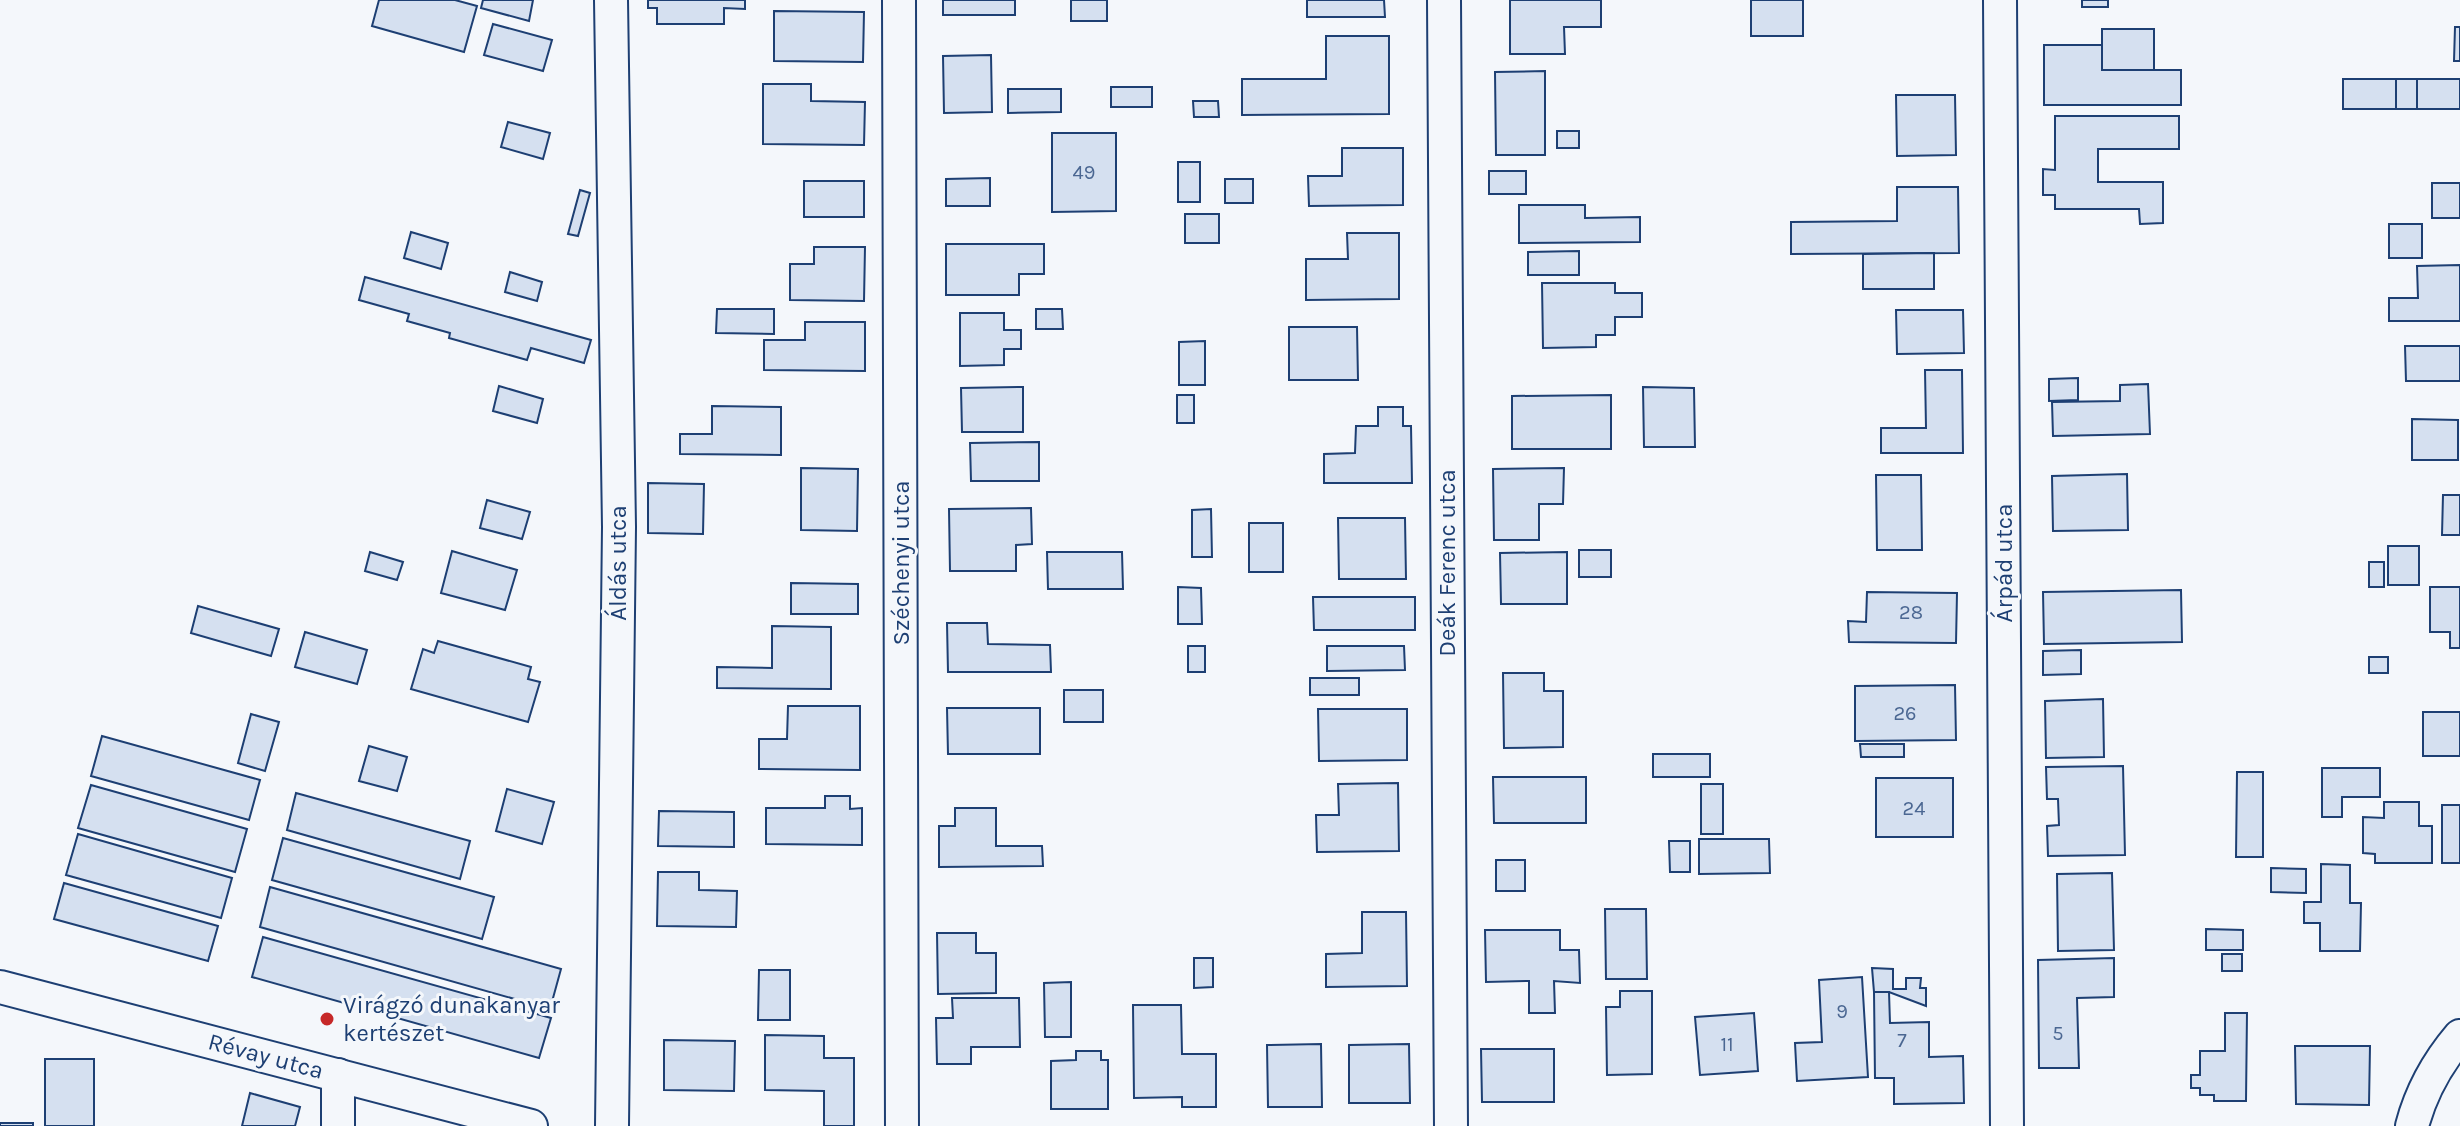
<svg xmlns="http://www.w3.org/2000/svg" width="2460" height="1126" viewBox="0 0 2460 1126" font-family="Karla,sans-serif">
<rect width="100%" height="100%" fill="#f4f7fb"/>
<g fill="#d5e0f0" stroke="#1d3f73" stroke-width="2">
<path d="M379 0H455L477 6 464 52 372 26Z"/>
<path d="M483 0H533L529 21 481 8Z"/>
<path d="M648 0H745V9L724 8V24H657V8H648Z"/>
<rect x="943" y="0" width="72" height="15"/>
<rect x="1071" y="0" width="36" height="21"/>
<path d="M1307 0H1384L1385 17H1307Z"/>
<path d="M1510 0H1601V27H1564L1565 54H1510Z"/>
<rect x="1751" y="0" width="52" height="36"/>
<rect x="2082" y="0" width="26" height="7"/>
<path d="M774 11 864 12 863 62 774 61Z"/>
<path d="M493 24 552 40 543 71 484 55Z"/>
<path d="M2455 27H2460V61H2454Z"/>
<rect x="2102" y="29" width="52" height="41"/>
<path d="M1326 36H1389V114L1242 115V79H1326Z"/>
<path d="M2044 45H2102V70H2181V105H2044Z"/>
<path d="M991 55 992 112 944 113 943 56Z"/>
<path d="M1545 71V155H1496L1495 72Z"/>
<rect x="2343" y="79" width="53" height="30"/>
<rect x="2396" y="79" width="21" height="30"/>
<rect x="2417" y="79" width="43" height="30"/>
<path d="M763 84H811V101L865 102 864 145 763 144Z"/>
<rect x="1111" y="87" width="41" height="20"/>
<path d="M1008 89H1061V112L1008 113Z"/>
<path d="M1896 95H1955L1956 155 1897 156Z"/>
<path d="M1193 101H1218L1219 117H1194Z"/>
<path d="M2055 116H2179V149H2098V182H2163V223L2140 224 2139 209H2055V195H2043V169L2055 170Z"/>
<path d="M508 122 550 133 543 159 501 147Z"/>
<rect x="1557" y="131" width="22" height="17"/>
<path d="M1052 133H1116V211L1052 212Z"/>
<path d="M1342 148H1403V205L1309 206 1308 176H1342Z"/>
<rect x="1178" y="162" width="22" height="40"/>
<rect x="1489" y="171" width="37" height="23"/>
<path d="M990 178V206H946V179Z"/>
<rect x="1225" y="179" width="28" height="24"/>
<rect x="804" y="181" width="60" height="36"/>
<rect x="2432" y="183" width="28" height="35"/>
<path d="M1897 187H1958L1959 253 1791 254V222L1897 221Z"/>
<path d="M580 190 590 193 578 236 568 234Z"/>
<path d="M1519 205H1585V218L1640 217V242L1519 243Z"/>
<rect x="1185" y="214" width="34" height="29"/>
<rect x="2389" y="224" width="33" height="34"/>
<path d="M411 232 448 243 441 269 404 258Z"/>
<path d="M1347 233H1399V299L1306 300V259H1348Z"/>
<path d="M946 244H1044V274H1019V295H946Z"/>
<path d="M814 247H865L864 301 790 300V264H814Z"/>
<path d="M1579 251V275H1528V252Z"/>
<path d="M1934 253V289H1863V254Z"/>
<path d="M2460 265V321H2389V298H2418L2417 266Z"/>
<path d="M510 272 542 282 537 301 505 292Z"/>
<path d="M365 277 591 340 584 363 531 348 527 360 449 338 450 333 407 321 409 314 359 300Z"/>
<path d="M1542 283H1615V293H1642V317H1615V335H1596V347L1543 348Z"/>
<path d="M717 309H774V334L716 333Z"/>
<path d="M1036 309H1062L1063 329H1036Z"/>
<path d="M1896 310H1963L1964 353 1897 354Z"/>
<path d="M960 313H1004V330H1021V349H1004V365L960 366Z"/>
<path d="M805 322H865V371L764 370V340H805Z"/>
<path d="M1289 327H1357L1358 380H1289Z"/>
<path d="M1205 341V385H1179V342Z"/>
<path d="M2405 346H2460V381H2406Z"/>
<path d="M1925 370H1962L1963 453H1881V428H1926Z"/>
<path d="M2078 378V400L2049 401V379Z"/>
<path d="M2148 384 2150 434 2053 436 2052 402 2120 401V385Z"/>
<path d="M499 386 543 399 537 423 493 411Z"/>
<path d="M1023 387V432H962L961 388Z"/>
<path d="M1643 387 1694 388 1695 447H1644Z"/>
<rect x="1177" y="395" width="17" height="28"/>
<path d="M1611 395V449H1512V396Z"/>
<path d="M712 406 781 407V455L680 454V434H712Z"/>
<path d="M1378 407H1403V426H1411L1412 483H1324V454L1355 453 1356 426H1378Z"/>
<path d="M2412 419 2458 420V460H2412Z"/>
<path d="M1039 442V481H971L970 443Z"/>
<path d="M801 468 858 469 857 531 801 530Z"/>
<path d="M1564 468 1563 504H1539V540H1494L1493 469Z"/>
<path d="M2127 474 2128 530 2053 531 2052 476Z"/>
<path d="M1876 475H1921L1922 550H1877Z"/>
<path d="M648 483 704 484 703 534 648 533Z"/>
<path d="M2443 495H2460V535H2442Z"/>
<path d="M487 500 530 512 522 539 480 528Z"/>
<path d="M1031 508 1032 544 1016 545V571H950L949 509Z"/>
<path d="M1211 509 1212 557H1192V510Z"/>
<path d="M1338 518H1405L1406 579H1339Z"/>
<rect x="1249" y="523" width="34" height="49"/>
<rect x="2388" y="546" width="31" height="39"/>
<rect x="1579" y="550" width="32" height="27"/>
<path d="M452 551 517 570 505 610 441 593Z"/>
<path d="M370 552 403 562 397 580 365 571Z"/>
<path d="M1047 552H1122L1123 589H1048Z"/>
<path d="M1567 552V604H1501L1500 553Z"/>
<rect x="2369" y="562" width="15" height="25"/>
<path d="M791 583 858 584V614H791Z"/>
<path d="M1178 587 1201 588 1202 624H1178Z"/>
<path d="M2430 587H2460V648H2450V632H2430Z"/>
<path d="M2181 590 2182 642 2044 644 2043 592Z"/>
<path d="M1867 592 1957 593 1956 643 1849 642 1848 621 1866 622Z"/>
<path d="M1313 597H1415V630H1314Z"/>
<path d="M198 606 279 629 271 656 191 633Z"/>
<path d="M947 623H987L988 644 1050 645 1051 672H948Z"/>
<path d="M772 626 831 627V689L717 688V667L772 668Z"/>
<path d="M305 632 367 650 357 684 295 667Z"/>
<path d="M438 641 531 667 528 679 540 682 528 722 411 689 423 649 434 653Z"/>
<rect x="1188" y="646" width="17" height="26"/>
<path d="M1327 646H1404L1405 670 1327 671Z"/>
<path d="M2081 650V674L2043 675V651Z"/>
<rect x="2369" y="657" width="19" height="16"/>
<path d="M1503 673H1544V691H1563V747L1504 748Z"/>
<rect x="1310" y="678" width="49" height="17"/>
<path d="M1955 685 1956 740 1855 741V686Z"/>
<rect x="1064" y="690" width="39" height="32"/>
<path d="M2103 699 2104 757 2046 758 2045 701Z"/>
<path d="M788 706H860V770L759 769V739H787Z"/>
<path d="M947 708H1040V754H948Z"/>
<path d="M1318 709H1407V760L1319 761Z"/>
<rect x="2423" y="712" width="37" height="44"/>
<path d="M251 714 279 722 265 771 238 763Z"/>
<path d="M102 736 260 780 249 820 91 776Z"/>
<path d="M1860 744H1904V757H1861Z"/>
<path d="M369 746 407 757 397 791 359 781Z"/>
<rect x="1653" y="754" width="57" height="23"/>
<path d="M2123 766 2125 855 2048 856 2047 826 2059 825 2058 799H2047L2046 767Z"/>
<path d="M2322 768H2380V797H2342V817H2322Z"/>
<path d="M2237 772H2263V857H2236Z"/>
<path d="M1493 777H1586V823H1494Z"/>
<rect x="1876" y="778" width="77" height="59"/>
<path d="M1398 783 1399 851 1317 852 1316 815H1339L1338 784Z"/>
<rect x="1701" y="784" width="22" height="50"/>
<path d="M91 785 247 829 235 872 78 828Z"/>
<path d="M507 789 554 802 542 844 496 831Z"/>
<path d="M296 793 470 841 460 879 287 830Z"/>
<path d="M825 796H850V809L862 808V845L766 844V808H825Z"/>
<path d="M2384 802H2419V826H2432V863H2375V854L2363 853V817L2384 818Z"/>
<rect x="2442" y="805" width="18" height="58"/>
<path d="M955 808H996V846H1042L1043 866 939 867V826H955Z"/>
<path d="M659 811 734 812V847L658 846Z"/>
<path d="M78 834 232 878 221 918 66 875Z"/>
<path d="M283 838 494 897 482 939 272 880Z"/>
<path d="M1699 839H1769L1770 873 1699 874Z"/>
<path d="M1669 841H1690V872H1670Z"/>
<rect x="1496" y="860" width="29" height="31"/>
<path d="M2321 864 2350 865V903H2361L2360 951H2320V923H2304V902H2321Z"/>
<path d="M2271 868 2306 869V893L2271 892Z"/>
<path d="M658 872H699V890L737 891 736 927 657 926Z"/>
<path d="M2112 873 2114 950 2058 951 2057 874Z"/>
<path d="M64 883 218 926 208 961 54 919Z"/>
<path d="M270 887 561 969 550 1009 260 927Z"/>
<path d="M1605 909H1646L1647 979H1606Z"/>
<path d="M1362 912H1406L1407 986 1326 987V954L1362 953Z"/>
<path d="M2206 929 2243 930V950H2206Z"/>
<path d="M1485 930H1560V950H1579L1580 983 1554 981 1555 1013H1529V981L1486 982Z"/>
<path d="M937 933H976V953H996V993L938 994Z"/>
<path d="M263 937 551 1018 539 1058 252 977Z"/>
<rect x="2222" y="954" width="20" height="17"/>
<path d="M1194 958H1213V987L1194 988Z"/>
<path d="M2114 958V997L2077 998 2079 1068H2039L2038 960Z"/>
<path d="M1872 968 1893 969V989H1906V978H1921L1920 988H1926V1006L1889 992H1874Z"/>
<path d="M759 970H790V1020H758Z"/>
<path d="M1862 977 1868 1077 1797 1081 1795 1043 1822 1042 1819 980Z"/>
<path d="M1071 982V1037H1045L1044 983Z"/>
<path d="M1620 991H1652V1074L1607 1075 1606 1007H1620Z"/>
<path d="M1874 992H1889L1890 1023 1929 1022V1057L1963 1056 1964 1103 1894 1104V1078H1875Z"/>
<path d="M952 998H1019L1020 1047H971V1064H937L936 1018H953Z"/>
<path d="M1133 1005H1181L1182 1054H1216V1107H1182V1097L1134 1098Z"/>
<path d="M1754 1013 1758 1071 1700 1075 1695 1017Z"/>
<path d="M2225 1013H2247L2246 1101H2214V1095H2200V1088H2191V1075H2200V1051H2225Z"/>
<path d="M765 1035 824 1036V1058H854V1126H824V1091L765 1090Z"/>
<path d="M664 1040 735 1041 734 1091 664 1090Z"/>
<path d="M1321 1044 1322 1107H1268L1267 1045Z"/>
<path d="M1409 1044 1410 1103H1349V1045Z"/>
<path d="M2295 1046H2370L2369 1105 2296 1104Z"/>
<path d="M1481 1049H1554V1102H1482Z"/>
<path d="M1076 1051H1101V1060H1108V1109H1051V1061L1076 1060Z"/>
<rect x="45" y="1059" width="49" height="67"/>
<path d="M250 1093 300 1107 295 1126H242Z"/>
<rect x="0" y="1123" width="33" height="3"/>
</g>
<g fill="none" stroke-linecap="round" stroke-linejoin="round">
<defs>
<g id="street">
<path d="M611 0 619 527 612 1126"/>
<path d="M899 0 902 1126"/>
<path d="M1444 0 1451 1126"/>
<path d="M2000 0 2007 1126"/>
<path d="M0 987 531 1126"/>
<path d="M338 1075V1126"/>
<path d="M2412 1126C2421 1092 2437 1063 2460 1036"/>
</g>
</defs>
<use href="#street" stroke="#1d3f73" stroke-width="36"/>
<use href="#street" stroke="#f4f7fb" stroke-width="32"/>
</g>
<circle fill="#c62828" stroke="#f4f7fb" stroke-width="3" cx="327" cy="1019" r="8"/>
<g text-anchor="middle" stroke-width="6" stroke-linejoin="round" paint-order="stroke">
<g font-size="20" fill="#4b6792">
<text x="1084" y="179">49</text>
<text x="1911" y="619">28</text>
<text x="1905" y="720">26</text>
<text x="1914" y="815">24</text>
<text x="1842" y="1018">9</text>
<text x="2058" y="1040">5</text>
<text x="1902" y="1047">7</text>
<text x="1727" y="1051">11</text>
</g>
<g font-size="24" fill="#1d3f73" stroke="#f4f7fb">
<text transform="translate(618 563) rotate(-90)" y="8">Áldás utca</text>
<text transform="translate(901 563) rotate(-90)" y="8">Széchenyi utca</text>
<text transform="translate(1447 563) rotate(-90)" y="8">Deák Ferenc utca</text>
<text transform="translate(2004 563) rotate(-90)" y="8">Árpád utca</text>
<text transform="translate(266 1056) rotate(15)" y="8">Révay utca</text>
</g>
<g font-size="24" fill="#1d3f73" stroke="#f4f7fb" text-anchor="start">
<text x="343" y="1013">Virágzó dunakanyar<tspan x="343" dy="28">kertészet</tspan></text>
</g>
</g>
</svg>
